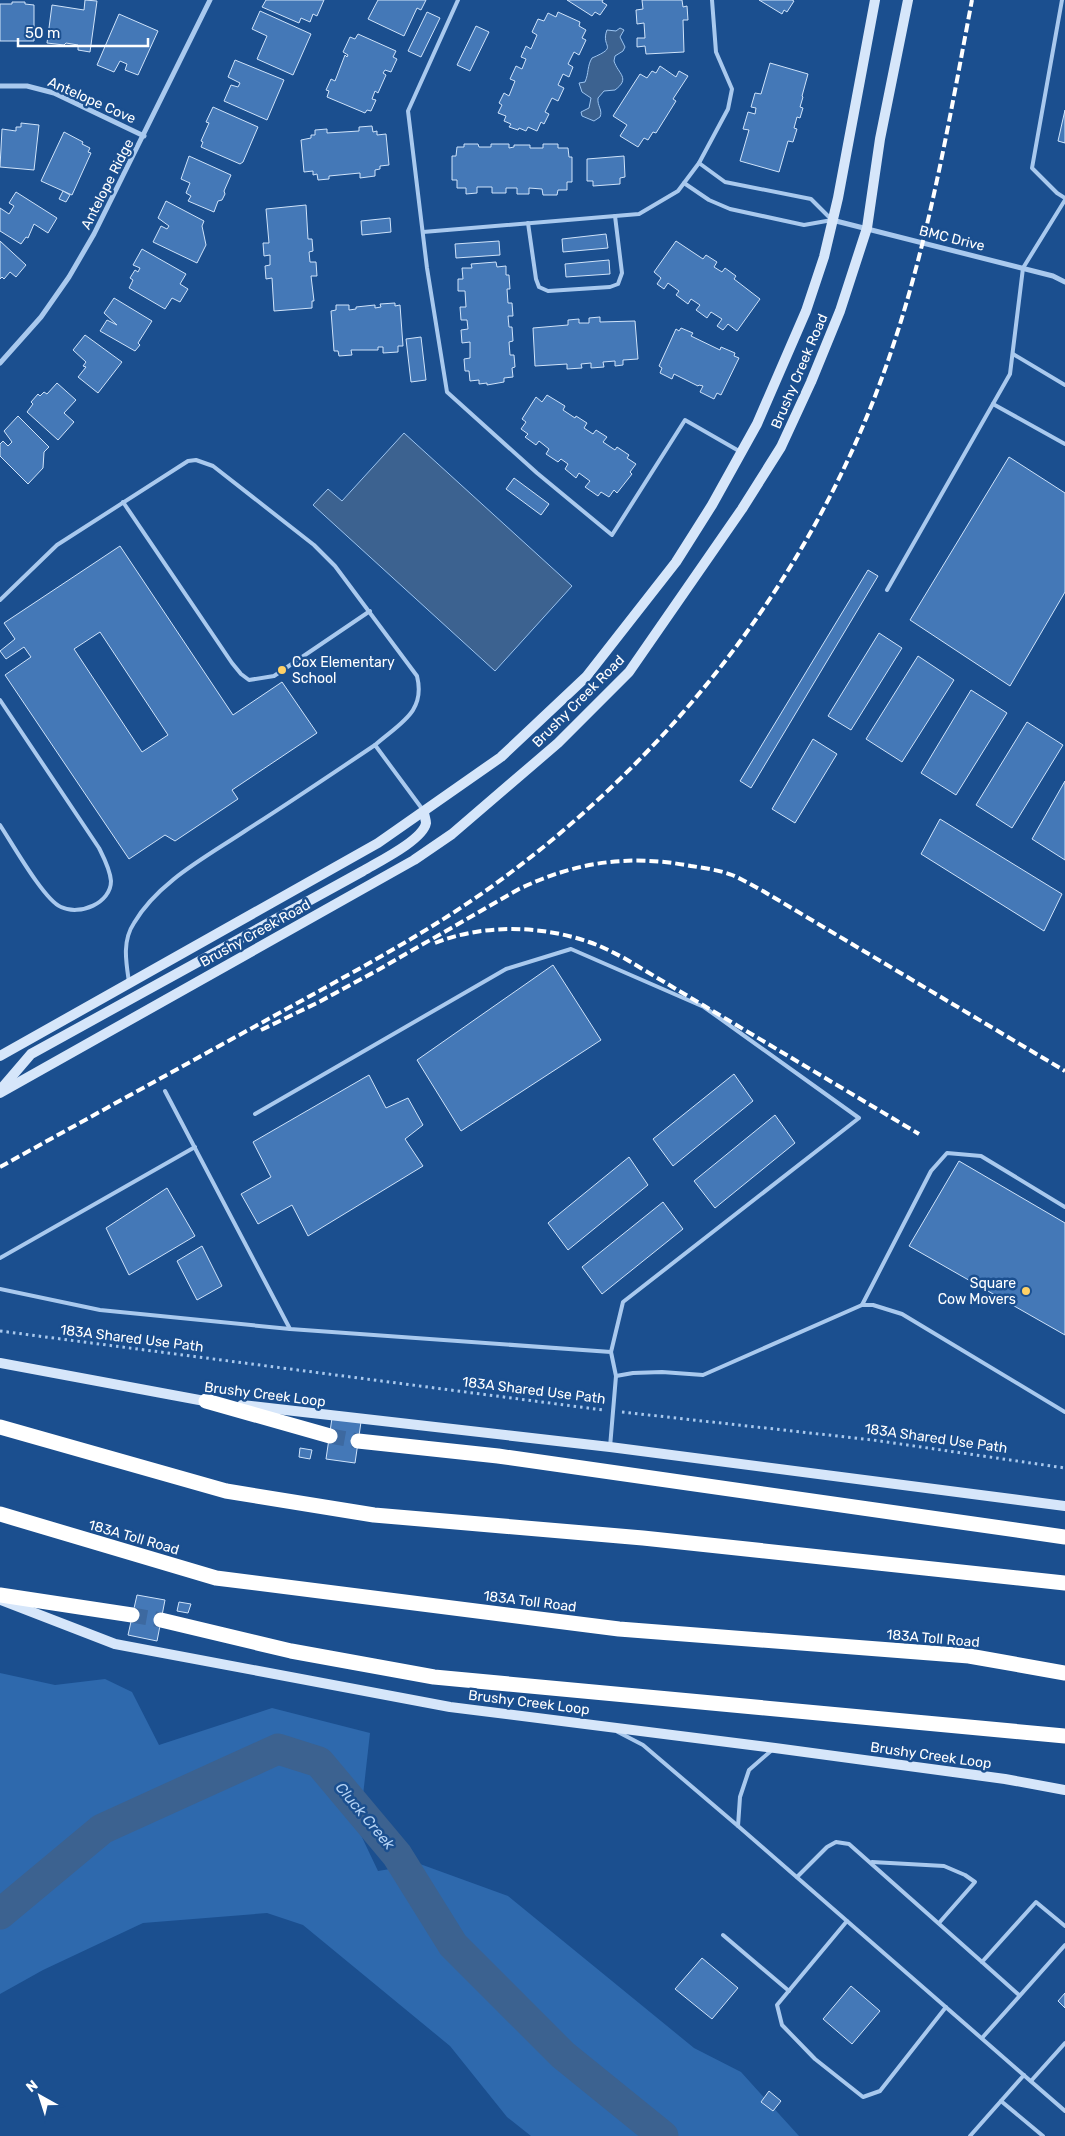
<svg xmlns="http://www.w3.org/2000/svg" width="1065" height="2136" viewBox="0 0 1065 2136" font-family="Rubik,sans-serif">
<rect width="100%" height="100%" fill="#1b4f8f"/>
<path fill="#2e69ad" d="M0 1673 55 1685 105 1679 132 1692 159 1745 272 1708 370 1733 359 1831 378 1871 420 1864 508 1896 694 2048 741 2072 799 2136H531L507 2117 450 2046 303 1925 267 1913 143 1923 43 1970 0 1994Z"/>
<g fill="#3c6290" stroke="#9cc4f0">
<path d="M620 28 624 30 620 37 625 47 623 51 615 56 614 61C618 74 631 78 615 90L604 91 598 98C597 106 603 110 600 117L594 121 582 116 581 112 589 108 591 98 582 92 579 83 585 82C589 73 587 66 592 58 620 46 600 48 607 30L616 31Z"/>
<path d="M404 433 572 586 495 671 313 505 328 489 342 501Z"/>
</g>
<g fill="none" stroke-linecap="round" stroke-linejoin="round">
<path stroke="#3c6290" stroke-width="31" d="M0 1914 102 1829 278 1749 319 1762 397 1855 453 1945 563 2055 663 2136"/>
</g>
<g fill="#4478b7" stroke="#cfe3fa" fill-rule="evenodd">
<path d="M85 0 97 1 90 52 78 50V45L66 43 64 45 47 43 52 5 84 10Z"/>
<path d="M266 0H324L317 16 313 14 310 22 301 18 299 23 262 7Z"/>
<path d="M378 0H426L421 10 417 8 404 36 368 19Z"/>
<path d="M567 0H603L602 2 607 5 600 15 595 12 592 16Z"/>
<path d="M642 0H682L683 7 687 6 688 20H683L684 52 646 54 645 46 637 47V38H645L644 23 637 24 636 10 643 9Z"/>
<path d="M759 0H792L794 1 787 12 784 10 782 14Z"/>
<path d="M12 2H25V4L34 5V41H0V4H12Z"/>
<path d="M260 11 311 34 293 75 257 59 267 36 252 29Z"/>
<path d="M427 12 440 18 421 57 408 51Z"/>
<path d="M558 12 580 22 579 26 586 30 582 38 586 40 579 55 574 52 568 64 573 67 569 77 563 74 558 85 564 88 558 101 552 98 545 112 549 114 544 124 541 122 537 131 528 127 526 131 519 128 518 130 509 127 511 124 504 121 506 116 498 113 502 105 499 103 504 93 509 96 515 81 510 79 516 66 522 69 526 59 521 57 526 46 531 49 537 35 532 32 538 19 544 21 548 13 556 17Z"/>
<path d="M119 14 158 31 138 75 125 70 127 64 120 61 114 72 97 65Z"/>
<path d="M476 26 489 32 470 71 457 65Z"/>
<path d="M358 34 396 51 393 57 397 59 391 72 385 70 383 73 386 75 378 93 375 91 372 99 376 100 371 111 367 110 365 113 327 97 329 91 326 90 331 79 335 81 345 55 347 57 348 55 343 52 350 37 355 39Z"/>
<path d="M235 60 284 80 267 120 224 101 231 85 238 87 240 83 228 77Z"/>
<path d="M770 63 808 74 802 96 803 97 800 107 803 108 800 118 797 117 794 128 797 129 793 142 788 141 779 172 740 161 749 130 743 129 748 112 755 114 756 108 751 107 755 93 761 94Z"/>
<path d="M660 66 676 77 679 71 688 76 673 99 676 101 656 133 653 132 648 140 644 138 638 147 620 136 627 125 613 116 640 74 647 78 652 71 656 73Z"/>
<path d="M213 107 258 127 243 162 240 164 201 147 203 142 201 141 209 123 206 122Z"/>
<path d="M1065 110V143L1058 141Z"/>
<path d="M21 123 39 125 34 170 0 167 2 129 16 131V127H21Z"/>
<path d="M372 126 373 132 377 131V135L386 134 389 165 380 166V169L375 170V176L360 178V173L329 176V179L318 180 317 174 313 175V171L304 172 301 140 311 138V135H315V130L327 129V133L359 131V127Z"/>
<path d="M64 132 83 142 82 144 90 148 88 152 91 153 72 195 41 181Z"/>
<path d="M464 144H478L479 147H491V144H509V148L514 147V145H530V148H543V144H558V148H568L569 157H572V182H567V190H558L557 195H543L542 189 529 188V194H517V188H506V193H492V187H477V193L466 194V188H457V180H452V156H456L457 147H464Z"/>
<path d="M189 156 231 175 224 191 225 194 222 200 218 201 214 212 188 201 191 196 186 193 190 183 181 179Z"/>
<path d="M624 156 625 177 620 178V184L593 186V181H587V159Z"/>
<path d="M63 191 70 195 66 202 59 199Z"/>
<path d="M16 192 57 218 48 233 34 224 28 238 26 237 21 244 0 231V208L9 214 14 206 9 203Z"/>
<path d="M166 201 204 221 202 226 206 245 197 263 153 242 161 226 167 229 169 226 158 218Z"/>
<path d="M306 205 308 239H312L313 251 309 252 310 262H316L317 276H311L314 301H312V308L274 311 272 278 266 279 265 266 270 265V255L264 256 263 243H269L266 209Z"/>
<path d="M390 218 391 232 362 235 361 221Z"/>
<path d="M606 234 608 248 563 252 562 239Z"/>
<path d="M0 241 26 265 16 277 10 272 4 279 2 277 0 279Z"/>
<path d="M499 241 500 255 456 258 455 244Z"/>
<path d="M676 241 703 259 706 255 717 262 714 267 722 272 725 268 736 276 734 279 760 299 737 331 728 324 723 330 717 326 722 319 711 312 707 318 696 310 700 305 691 299 688 304 676 295 679 291 668 283 664 289 657 284 661 278 654 272Z"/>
<path d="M142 249 186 274 180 284 188 289 180 302 172 298 165 309 129 288 133 280 130 278 135 270 138 272 140 268 133 265Z"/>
<path d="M609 260 610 274 566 277 565 264Z"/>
<path d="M496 262 497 267 506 266V275H509L510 289H507L508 303H512L513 316H508L509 327H512L513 341 509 342 510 355H514L515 367 512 368 513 377 504 378V382L487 385V383L479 384V380L470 381 469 371H465L464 359 470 358V342L462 343 461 330 468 329 467 320H461L460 307H466L465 291H458V279H463L462 268H472L471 264Z"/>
<path d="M114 298 152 321 138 343 140 345 135 351 100 331 107 320 117 325 104 313Z"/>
<path d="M395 303V306L400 305 403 346H398V352L383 353V347H378V350H351L352 355 339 356 338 351H334L331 311 336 310V305H349V310L356 309V307L375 305V308L381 307 380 304Z"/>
<path d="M600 317V322L635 321 638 359 623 360V365L615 366V361L603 362 604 367 591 368V363L581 364 582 368 567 369V364L535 366 533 328 568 325V320L579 319V323H589V318Z"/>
<path d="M681 328 693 333 691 336 720 350 721 347 735 353 734 356 739 358 721 395 717 393 714 399 700 392 703 386 699 385 698 386 674 374 672 379 660 373 662 368 659 366 676 329 679 331Z"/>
<path d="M85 335 122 362 98 393 78 377 86 367 83 366 86 362 73 350Z"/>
<path d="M421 337 426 380 411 382 406 339Z"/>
<path d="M57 383 76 400 64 413 74 422 58 440 27 412 33 404 31 402 38 394 40 396 44 392 47 394Z"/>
<path d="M547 395 565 406 563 410 575 418 576 416 587 423 584 428 593 434 596 430 607 437 603 442 615 450 617 447 629 455 627 458 636 464 630 472 632 474 617 493 614 490 609 497 601 492 598 496 585 487 590 481 579 473 576 478 565 469 568 464 561 459 558 462 546 454 549 449 539 441 536 445 525 437 528 434 521 429 526 422 522 419 536 397 542 402Z"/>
<path d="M18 416 49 447 44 452 43 468 28 484 0 456V444L3 441 8 446 12 442 4 431Z"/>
<path d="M1009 457 1065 493V592L1010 686 910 620Z"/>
<path d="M514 478 549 504 541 515 506 489Z"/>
<path d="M120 546 233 715 282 682 317 733 232 790 238 799 175 841 165 835 129 859 5 675 31 657 24 647 6 659 0 651 15 639 4 623ZM100 632 168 735 142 752 74 649Z"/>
<path d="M868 570 878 576 751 788 740 781Z"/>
<path d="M879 633 902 648 851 730 828 716Z"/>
<path d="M918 656 954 680 902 762 866 739Z"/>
<path d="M971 690 1007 713 956 795 921 773Z"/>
<path d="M1027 722 1063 745 1012 828 976 805Z"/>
<path d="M813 739 837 754 795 823 772 809Z"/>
<path d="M1065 781V860L1032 839Z"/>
<path d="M940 819 1062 894 1044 931 921 854Z"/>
<path d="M553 965 601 1040 461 1131 417 1060Z"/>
<path d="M734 1074 753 1101 673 1166 653 1139Z"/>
<path d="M369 1075 386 1108 408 1098 423 1125 405 1139 423 1166 308 1236 292 1205 258 1224 241 1194 271 1177 253 1142Z"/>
<path d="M775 1115 795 1143 715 1208 694 1181Z"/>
<path d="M629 1157 648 1185 568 1250 548 1223Z"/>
<path d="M959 1161 1065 1223V1335L909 1246Z"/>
<path d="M167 1188 195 1236 129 1275 106 1228Z"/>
<path d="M663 1202 683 1229 602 1294 582 1267Z"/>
<path d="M202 1246 222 1286 197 1300 177 1261Z"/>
<path d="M332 1418 361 1422 355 1463 326 1459Z"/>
<path d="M300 1448 312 1450 310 1459 299 1457Z"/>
<path d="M137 1595 165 1600 157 1641 128 1635Z"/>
<path d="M179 1602 191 1604 188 1613 177 1611Z"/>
<path d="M702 1958 738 1988 712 2019 675 1989Z"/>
<path d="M851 1986 880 2011 852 2044 823 2019Z"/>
<path d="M1065 1993V2008L1058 2001Z"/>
<path d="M769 2091 781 2101 773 2111 761 2102Z"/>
</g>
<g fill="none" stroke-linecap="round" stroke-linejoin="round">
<g stroke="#3d69a0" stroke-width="15" stroke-dasharray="15 8" stroke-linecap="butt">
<path d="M330 1436 358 1441"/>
<path d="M132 1615 161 1620"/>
</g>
<g stroke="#a9c9ee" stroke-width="3" stroke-dasharray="2.5 4" stroke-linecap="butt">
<path d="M0 1331 603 1410"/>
<path d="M622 1412 873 1440 1065 1468"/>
</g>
<g stroke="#a9c9ee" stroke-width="4">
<path d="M458 0 408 111 427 268 447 392 537 473 612 535 685 420 739 451"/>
<path d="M1062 0 1032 168 1057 193 1065 198"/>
<path d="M699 163 725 182 811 199 831 219"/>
<path d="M684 183 709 200 730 209 804 225 832 220"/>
<path d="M528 223 536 279 539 287 548 291 610 287 618 284 622 273 615 216"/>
<path d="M423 232 639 214 678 191 699 163 728 109 732 89 716 52 712 0"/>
<path d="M1013 354 1065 385"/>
<path d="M993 404 1065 444"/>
<path d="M123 502 232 663 241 674 249 680 274 676 370 611"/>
<path d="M887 590 1010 374 1023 268 1065 200"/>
<path d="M0 600 57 545 188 461 196 460 213 466 314 545 335 566 417 676C426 712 400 723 375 745"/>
<path d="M0 700 99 848C104 858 110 869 111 881 111 903 80 916 61 907 44 900 12 843 0 825"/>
<path d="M129 982C126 962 122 941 134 923 158 882 206 857 245 831 289 803 332 774 375 745L423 810"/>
<path d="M165 1091 290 1329"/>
<path d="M255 1114 506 969 571 949 704 1007 859 1118 623 1302 611 1352"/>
<path d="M0 1258 195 1147"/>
<path d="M0 1289 100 1310 290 1329 611 1352 616 1376 610 1447"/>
<path d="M862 1305 931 1171 947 1153 981 1156 1065 1207"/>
<path d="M616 1376 633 1373 662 1372 703 1375 862 1305H873L902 1314 1065 1412"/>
<path d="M618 1732 643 1745 738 1826 1065 2111"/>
<path d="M738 1826 740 1797 749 1770 772 1750"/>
<path d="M872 1862 944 1866 965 1875 975 1882 939 1923"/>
<path d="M797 1877 827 1847 836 1842 849 1844 982 1962"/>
<path d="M847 1921 777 2005 782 2025 815 2059 863 2097 880 2091 946 2007"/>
<path d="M723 1935 789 1991"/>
<path d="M1019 1995 982 1962 1036 1902 1065 1926"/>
<path d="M982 2038 1065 1945"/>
<path d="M1031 2081 1065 2043"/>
<path d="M1001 2101 1043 2136"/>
<path d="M970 2136 1024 2075"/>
</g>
<g stroke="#a9c9ee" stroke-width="5">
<path d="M0 86H27L54 93 144 136"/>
<path d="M832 220 1053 276 1065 282"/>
<path d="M0 363 41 317 69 277 94 234 210 0"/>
</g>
<g stroke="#d6e6fa" stroke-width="10">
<path d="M0 1056 378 843 501 757 586 677 676 562 712 505 757 424 806 311 824 257 838 198 875 0"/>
<path d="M1 1089 31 1054 363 871C378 862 423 840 426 823 426 820 424 815 424 812"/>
<path d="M0 1093 414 860 452 834 558 743 629 672 742 509 781 447 811 382 840 311 867 228 880 139 908 0"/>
<path d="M0 1363 210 1402"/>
<path d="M242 1405 610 1447 1065 1506"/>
<path d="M1 1600 115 1644 450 1707 775 1748 1005 1779 1065 1790"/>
</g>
<g stroke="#fff" stroke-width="15">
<path d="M206 1401 330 1436"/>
<path d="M0 1427 226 1491 374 1515 643 1538 1065 1583"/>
<path d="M358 1441 498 1456 1065 1537"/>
<path d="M0 1514 216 1578 619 1629 969 1656 1065 1673"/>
<path d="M0 1595 132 1615"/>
<path d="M161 1620 291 1651 434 1677 1065 1736"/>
</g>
<g stroke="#fff" stroke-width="4" stroke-dasharray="9 4" stroke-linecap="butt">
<path d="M435 943C483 924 540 925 589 942 601 946 612 952 624 958L919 1134"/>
<path d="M261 1030 317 1003 378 970 519 889C576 862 628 854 691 866 704 868 719 870 732 875 742 879 753 886 763 891L1065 1071"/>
<path d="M0 1167C94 1115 188 1063 283 1011 360 968 439 927 510 873 674 750 804 583 877 391 925 265 947 132 972 0"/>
</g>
</g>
<g fill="#ffd166" stroke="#1b4f8f" stroke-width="2">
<circle cx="282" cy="670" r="5"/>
<circle cx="1026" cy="1291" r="5"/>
</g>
<g text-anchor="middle" stroke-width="5" stroke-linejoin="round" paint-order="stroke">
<g font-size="14" fill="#fff" stroke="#1b4f8f">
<text transform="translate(92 100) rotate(24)" y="5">Antelope Cove</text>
<text transform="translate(107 184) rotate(-63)" y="5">Antelope Ridge</text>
<text transform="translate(952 238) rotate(14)" y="5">BMC Drive</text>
<text transform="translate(799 371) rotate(-67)" y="5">Brushy Creek Road</text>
<text transform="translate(578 701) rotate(-45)" y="5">Brushy Creek Road</text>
<text transform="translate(255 933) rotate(-29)" y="5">Brushy Creek Road</text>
<text transform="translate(132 1338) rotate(7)" y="5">183A Shared Use Path</text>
<text transform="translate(534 1390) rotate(7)" y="5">183A Shared Use Path</text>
<text transform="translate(265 1394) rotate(7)" y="5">Brushy Creek Loop</text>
<text transform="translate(936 1438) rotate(8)" y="5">183A Shared Use Path</text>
<text transform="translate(134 1537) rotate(16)" y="5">183A Toll Road</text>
<text transform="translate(530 1601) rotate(7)" y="5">183A Toll Road</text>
<text transform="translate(933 1638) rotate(5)" y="5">183A Toll Road</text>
<text transform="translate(529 1702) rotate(7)" y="5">Brushy Creek Loop</text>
<text transform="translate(931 1755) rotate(8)" y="5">Brushy Creek Loop</text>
</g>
<g font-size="14" fill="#fff" stroke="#1b4f8f" text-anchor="start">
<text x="292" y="667">Cox Elementary<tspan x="292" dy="16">School</tspan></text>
<text x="1016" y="1288" text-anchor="end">Square<tspan x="1016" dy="16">Cow Movers</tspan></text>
</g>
<g font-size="15" font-style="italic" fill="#b5d3f5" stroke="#1b4f8f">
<text transform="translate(365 1816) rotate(50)" y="5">Cluck Creek</text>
</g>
</g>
<g transform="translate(40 2096) rotate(321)" stroke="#1b4f8f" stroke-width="4" paint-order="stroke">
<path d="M0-4L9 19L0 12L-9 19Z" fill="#ffffff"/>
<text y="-8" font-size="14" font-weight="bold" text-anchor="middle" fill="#ffffff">N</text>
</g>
<path d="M18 38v8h130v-8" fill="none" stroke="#ffffff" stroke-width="2.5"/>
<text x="25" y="38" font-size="15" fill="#ffffff" stroke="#1b4f8f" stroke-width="4" paint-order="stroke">50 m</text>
</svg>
